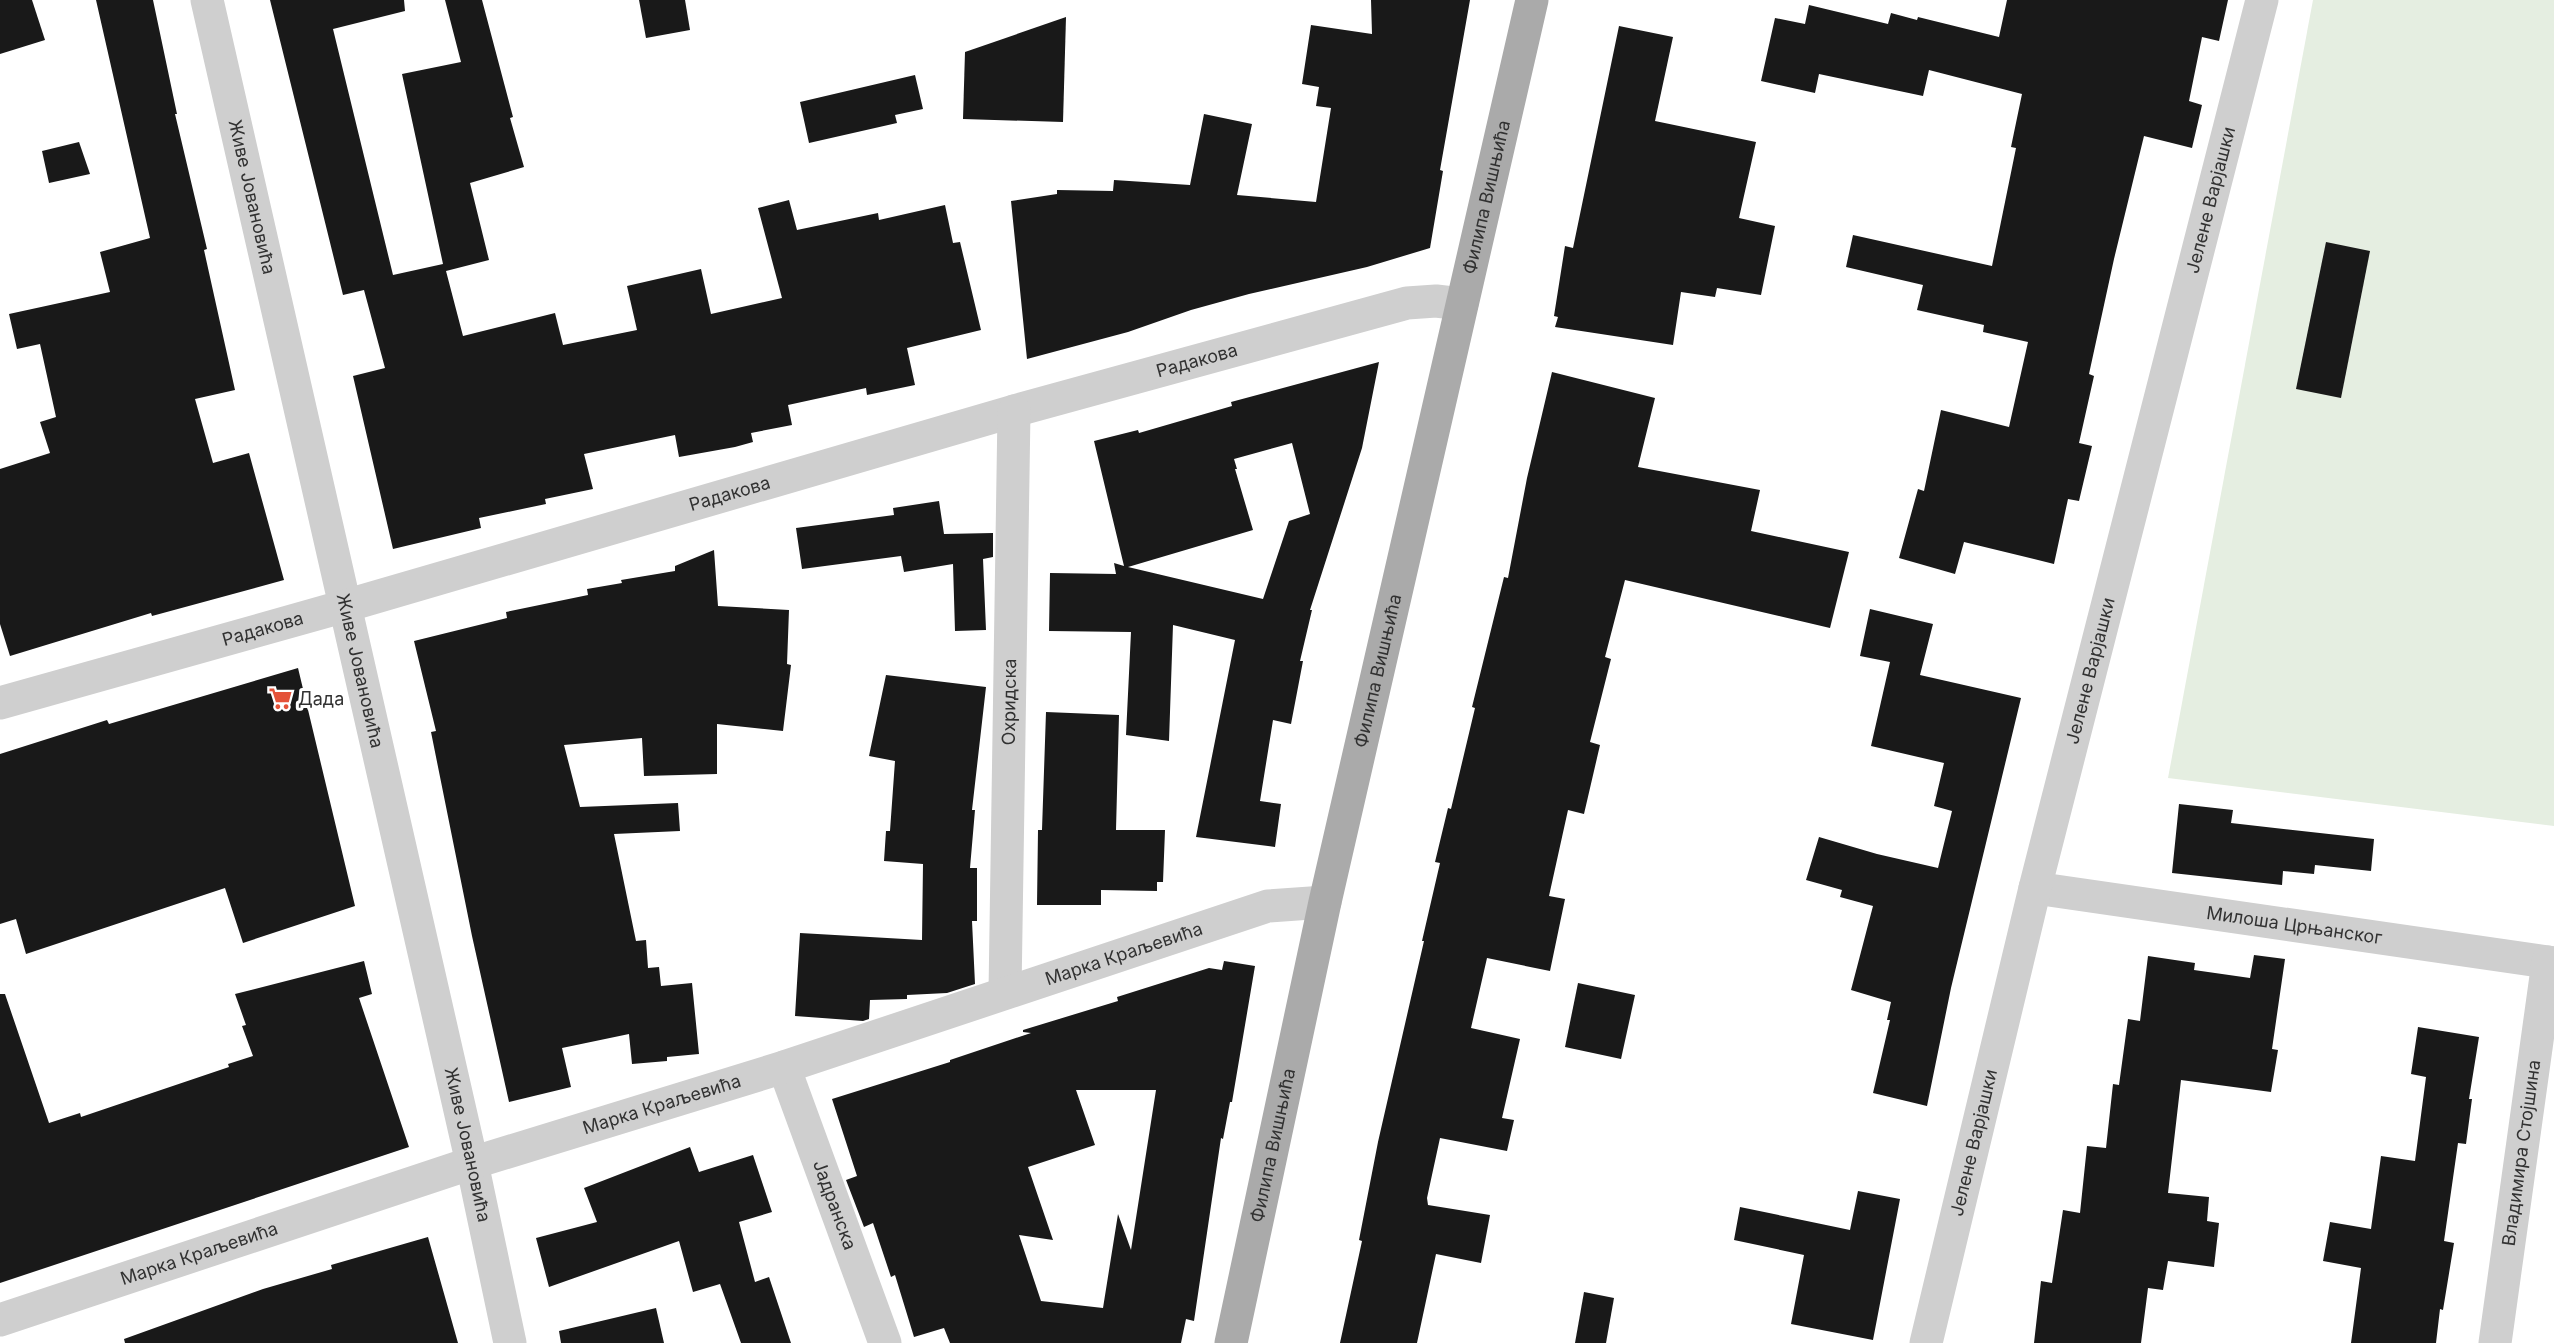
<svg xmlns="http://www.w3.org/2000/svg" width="2554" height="1343" viewBox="0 0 2554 1343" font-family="Inter,sans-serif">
<rect width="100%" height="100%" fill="#fff"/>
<path fill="#e5eee1" d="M2313 0H2554V826L2168 778Z"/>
<g fill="#191919" fill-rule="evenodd">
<path d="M0 0H32L45 40 0 54Z"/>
<path d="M96 0H153L177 114H175L207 249 204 250 235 390 195 399 213 463 249 453 284 580 152 616 151 613 10 656 0 624V469L50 453 40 422 56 417 40 344 17 349 9 314 110 292 100 252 150 238Z"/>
<path d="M270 0H404L405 11 333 29 393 275 443 264 402 74 461 62 445 0H482L513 117 510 118 524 167 470 183 489 260 446 271 463 336 555 313 563 345 637 330 627 286 701 269 711 314 782 298 758 208 789 200 797 230 878 213 879 220 945 205 953 243 960 242 981 330 907 348 915 385 867 395 866 388 788 405 792 425 751 433 753 442 735 447 679 457 675 435 584 454 593 489 545 499 546 504 479 518 481 528 393 549 353 376 385 368 364 290 343 295Z"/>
<path d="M639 0H685L690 30 646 38Z"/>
<path d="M1371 0H1470L1440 170 1443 171 1430 248 1367 267 1249 294 1191 310 1128 332 1027 359 1011 201 1057 194V190L1113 191 1114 180 1190 185 1204 114 1252 124 1237 195 1316 202 1331 108 1316 106 1319 87 1302 84 1311 25 1372 34Z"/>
<path d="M2007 0H2228L2219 41 2202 37 2189 101 2202 105 2192 148 2144 136 2114 259 2089 374 2094 376 2079 443 2092 446 2079 501 2068 499 2054 564 1964 542 1955 574 1899 558 1918 489 1924 491 1941 410 2009 427 2028 342 1983 332 1984 325 1917 310 1923 285 1846 267 1853 235 1992 266 2016 148 2011 147 2022 94 1929 70 1923 96 1819 74 1815 93 1761 81 1775 18 1805 24 1809 5 1888 24 1891 13 1917 20 1918 17 1999 37Z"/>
<path d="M1066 17 1063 122 963 119 965 52Z"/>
<path d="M1619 26 1673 37 1655 121 1756 142 1739 218 1775 226 1761 295 1717 288 1715 297 1681 292 1673 345 1555 327 1558 317 1554 316 1565 246 1573 248Z"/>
<path d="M915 75 923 109 895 115 897 123 809 143 800 102Z"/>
<path d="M79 142 90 174 49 183 42 151Z"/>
<path d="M2326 242 2370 251 2341 398 2296 389Z"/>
<path d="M1379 362 1362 448 1310 610H1312L1300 661H1303L1291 724 1273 720 1260 801 1281 804 1275 847 1196 837 1235 640 1173 625 1169 741 1126 735 1131 632 1049 631 1050 573 1116 574 1114 563 1124 566 1094 441 1138 430 1139 433 1232 406 1231 402ZM1292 443 1310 514 1289 521 1263 599 1128 567 1253 530 1235 469H1237L1234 459Z"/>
<path d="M1552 372 1655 398 1638 467 1760 490 1751 531 1849 552 1830 628 1625 580 1605 657 1611 659 1590 742 1600 745 1584 814 1568 810 1549 896 1565 899 1550 971 1487 958 1471 1028 1520 1039 1502 1118 1514 1120 1507 1151 1440 1138 1427 1198 1428 1205 1490 1215 1481 1263 1436 1254 1417 1343H1340L1362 1241 1359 1240 1378 1142 1424 941H1422L1440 863 1435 862 1448 808 1451 809 1475 708 1472 707 1504 577 1508 578 1527 478Z"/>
<path d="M939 501 944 534 993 533V557L983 559 986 630 955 631 953 564 904 572 901 556 802 569 796 528 894 515 893 508Z"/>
<path d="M714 550 718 606 789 610 787 664 791 665 783 731 717 724V774L644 776 642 738 564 745 580 807 678 803 680 831 614 834 636 941 646 940 648 968 659 967 661 986 692 983 699 1054 667 1057V1061L632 1064 629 1034 562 1048 571 1087 509 1102 472 936 431 732 436 731 414 641 507 618 506 612 588 595 587 589 622 583 621 580 675 571V566Z"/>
<path d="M1870 609 1933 624 1920 675 2021 698 1951 988 1927 1106 1873 1093 1890 1020H1887L1891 1002 1851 990 1873 906 1840 897 1842 890 1806 880 1819 837 1877 854 1938 868 1952 811 1934 806 1944 763 1871 746 1890 662 1860 656Z"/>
<path d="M298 668 355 906 243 943 225 888 26 954 16 919 0 924V754L107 720 109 724Z"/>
<path d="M886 675 986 687 972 810H975L970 868H977V921H972L975 984 947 993 907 995V999L870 1000 869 1019 863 1021 795 1016 800 933 922 940 923 864 884 861 886 831H890L895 761 869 756Z"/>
<path d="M1046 712 1119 715 1116 830H1165L1163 882H1157V891L1101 890V905H1037L1038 830H1042Z"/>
<path d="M2179 804 2233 810 2231 823 2374 839 2371 871 2315 865 2314 874 2283 871 2282 885 2172 873Z"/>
<path d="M2254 955 2285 959 2272 1049 2278 1050 2271 1092 2181 1080 2168 1193 2209 1197 2207 1221 2219 1223 2214 1267 2168 1261 2163 1290 2148 1288 2141 1343H2034L2041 1281 2052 1283 2063 1210 2080 1213 2087 1146 2106 1148 2113 1084 2119 1085 2128 1019 2140 1021 2148 956 2195 963 2194 970 2250 978Z"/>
<path d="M364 961 372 994 359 998 409 1147 0 1283V994H5L49 1123 80 1113 81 1117 229 1067 228 1064 253 1056 242 1026 246 1025 235 994Z"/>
<path d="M1224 961 1255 966 1232 1102H1230L1223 1139 1221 1138 1194 1321 1186 1319 1181 1343H950L944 1328 914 1337 895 1275 891 1277 873 1223 864 1227 846 1180 857 1176 832 1099 950 1062V1060L1031 1033 1023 1032V1030L1118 1001 1117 997 1209 968 1222 970ZM1076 1090H1156L1131 1250 1118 1214 1103 1308 1041 1301 1019 1235 1053 1240 1028 1167 1095 1145Z"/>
<path d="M1578 983 1635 995 1621 1059 1565 1047Z"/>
<path d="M2418 1027 2479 1037 2469 1099H2472L2466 1144 2458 1143 2444 1241 2454 1243 2443 1310 2440 1309 2436 1343H2351L2361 1268 2323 1261 2330 1222 2371 1229 2381 1156 2415 1161 2426 1077 2411 1074Z"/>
<path d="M690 1147 699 1172 753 1155 772 1212 739 1222 755 1282 769 1277 791 1343H741L720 1284 693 1292 679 1241 549 1287 536 1238 597 1222 584 1188Z"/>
<path d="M1858 1191 1900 1199 1873 1340 1791 1324 1804 1255 1734 1240 1740 1207 1850 1230Z"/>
<path d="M428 1237 458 1343H125L124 1339 263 1289 332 1269 331 1265Z"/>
<path d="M1584 1292 1614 1298 1606 1343H1575Z"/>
<path d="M656 1308 664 1343H561L559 1331Z"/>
</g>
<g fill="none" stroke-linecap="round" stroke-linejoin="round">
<g stroke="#cfcfcf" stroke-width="33">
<path id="s1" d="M207 0 472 1163 510 1343"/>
<path id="s2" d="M0 703 345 606 1014 411 1407 303 1436 301 1462 304"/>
<path id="s3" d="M2035 888 2554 963"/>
<path id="s4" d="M1005 993 1014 411"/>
<path id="s5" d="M784 1067 885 1343"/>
<path id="s6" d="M0 1320 472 1163 784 1067 1268 906 1325 902"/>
<path id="s7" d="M1926 1343 2035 888 2262 0"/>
<path id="s8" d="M2495 1343 2548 962"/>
</g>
<path stroke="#aaa" stroke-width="33" id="s9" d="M1231 1343 1325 902 1532 0"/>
</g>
<defs>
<symbol id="supermarket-bare" viewBox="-9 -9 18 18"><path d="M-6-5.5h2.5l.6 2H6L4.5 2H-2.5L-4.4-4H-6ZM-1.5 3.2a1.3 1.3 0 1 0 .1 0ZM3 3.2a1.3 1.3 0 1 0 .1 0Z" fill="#e45239" stroke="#fff" stroke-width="2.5" paint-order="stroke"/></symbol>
</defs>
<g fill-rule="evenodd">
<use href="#supermarket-bare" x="264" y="682" width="33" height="33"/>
</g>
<g text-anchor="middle" stroke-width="6" stroke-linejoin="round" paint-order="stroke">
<g font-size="18" fill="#323232" stroke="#fff">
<text dy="6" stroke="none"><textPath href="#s1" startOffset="202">Живе Јовановића</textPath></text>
<text dy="6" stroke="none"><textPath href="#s9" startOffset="1174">Филипа Вишњића</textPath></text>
<text dy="6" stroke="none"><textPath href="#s7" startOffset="1178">Јелене Варјашки</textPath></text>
<text dy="6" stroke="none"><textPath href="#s2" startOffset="1245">Радакова</textPath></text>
<text dy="6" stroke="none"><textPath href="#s2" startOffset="759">Радакова</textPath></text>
<text dy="6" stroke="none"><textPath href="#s2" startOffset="273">Радакова</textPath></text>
<text dy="6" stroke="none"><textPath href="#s1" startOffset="688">Живе Јовановића</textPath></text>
<text dy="6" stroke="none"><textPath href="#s9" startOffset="688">Филипа Вишњића</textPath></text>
<text dy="6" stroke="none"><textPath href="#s7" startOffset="692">Јелене Варјашки</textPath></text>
<text dy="6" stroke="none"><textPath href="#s4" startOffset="291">Охридска</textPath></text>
<text dy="6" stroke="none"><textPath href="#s3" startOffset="262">Милоша Црњанског</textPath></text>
<text dy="6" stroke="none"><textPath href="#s6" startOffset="1182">Марка Краљевића</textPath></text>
<text dy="6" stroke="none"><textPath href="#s6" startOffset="696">Марка Краљевића</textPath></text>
<text dy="6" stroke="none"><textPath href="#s7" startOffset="206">Јелене Варјашки</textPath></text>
<text dy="6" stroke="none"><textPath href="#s1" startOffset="1174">Живе Јовановића</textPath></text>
<text dy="6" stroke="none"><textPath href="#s9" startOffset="202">Филипа Вишњића</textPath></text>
<text dy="6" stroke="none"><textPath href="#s8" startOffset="192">Владимира Стојшина</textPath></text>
<text dy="6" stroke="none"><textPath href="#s5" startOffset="147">Јадранска</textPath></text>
<text dy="6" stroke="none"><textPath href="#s6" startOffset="210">Марка Краљевића</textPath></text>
</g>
<g font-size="18" fill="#323232" stroke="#fff" text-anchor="start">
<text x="298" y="705">Дада</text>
</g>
</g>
</svg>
